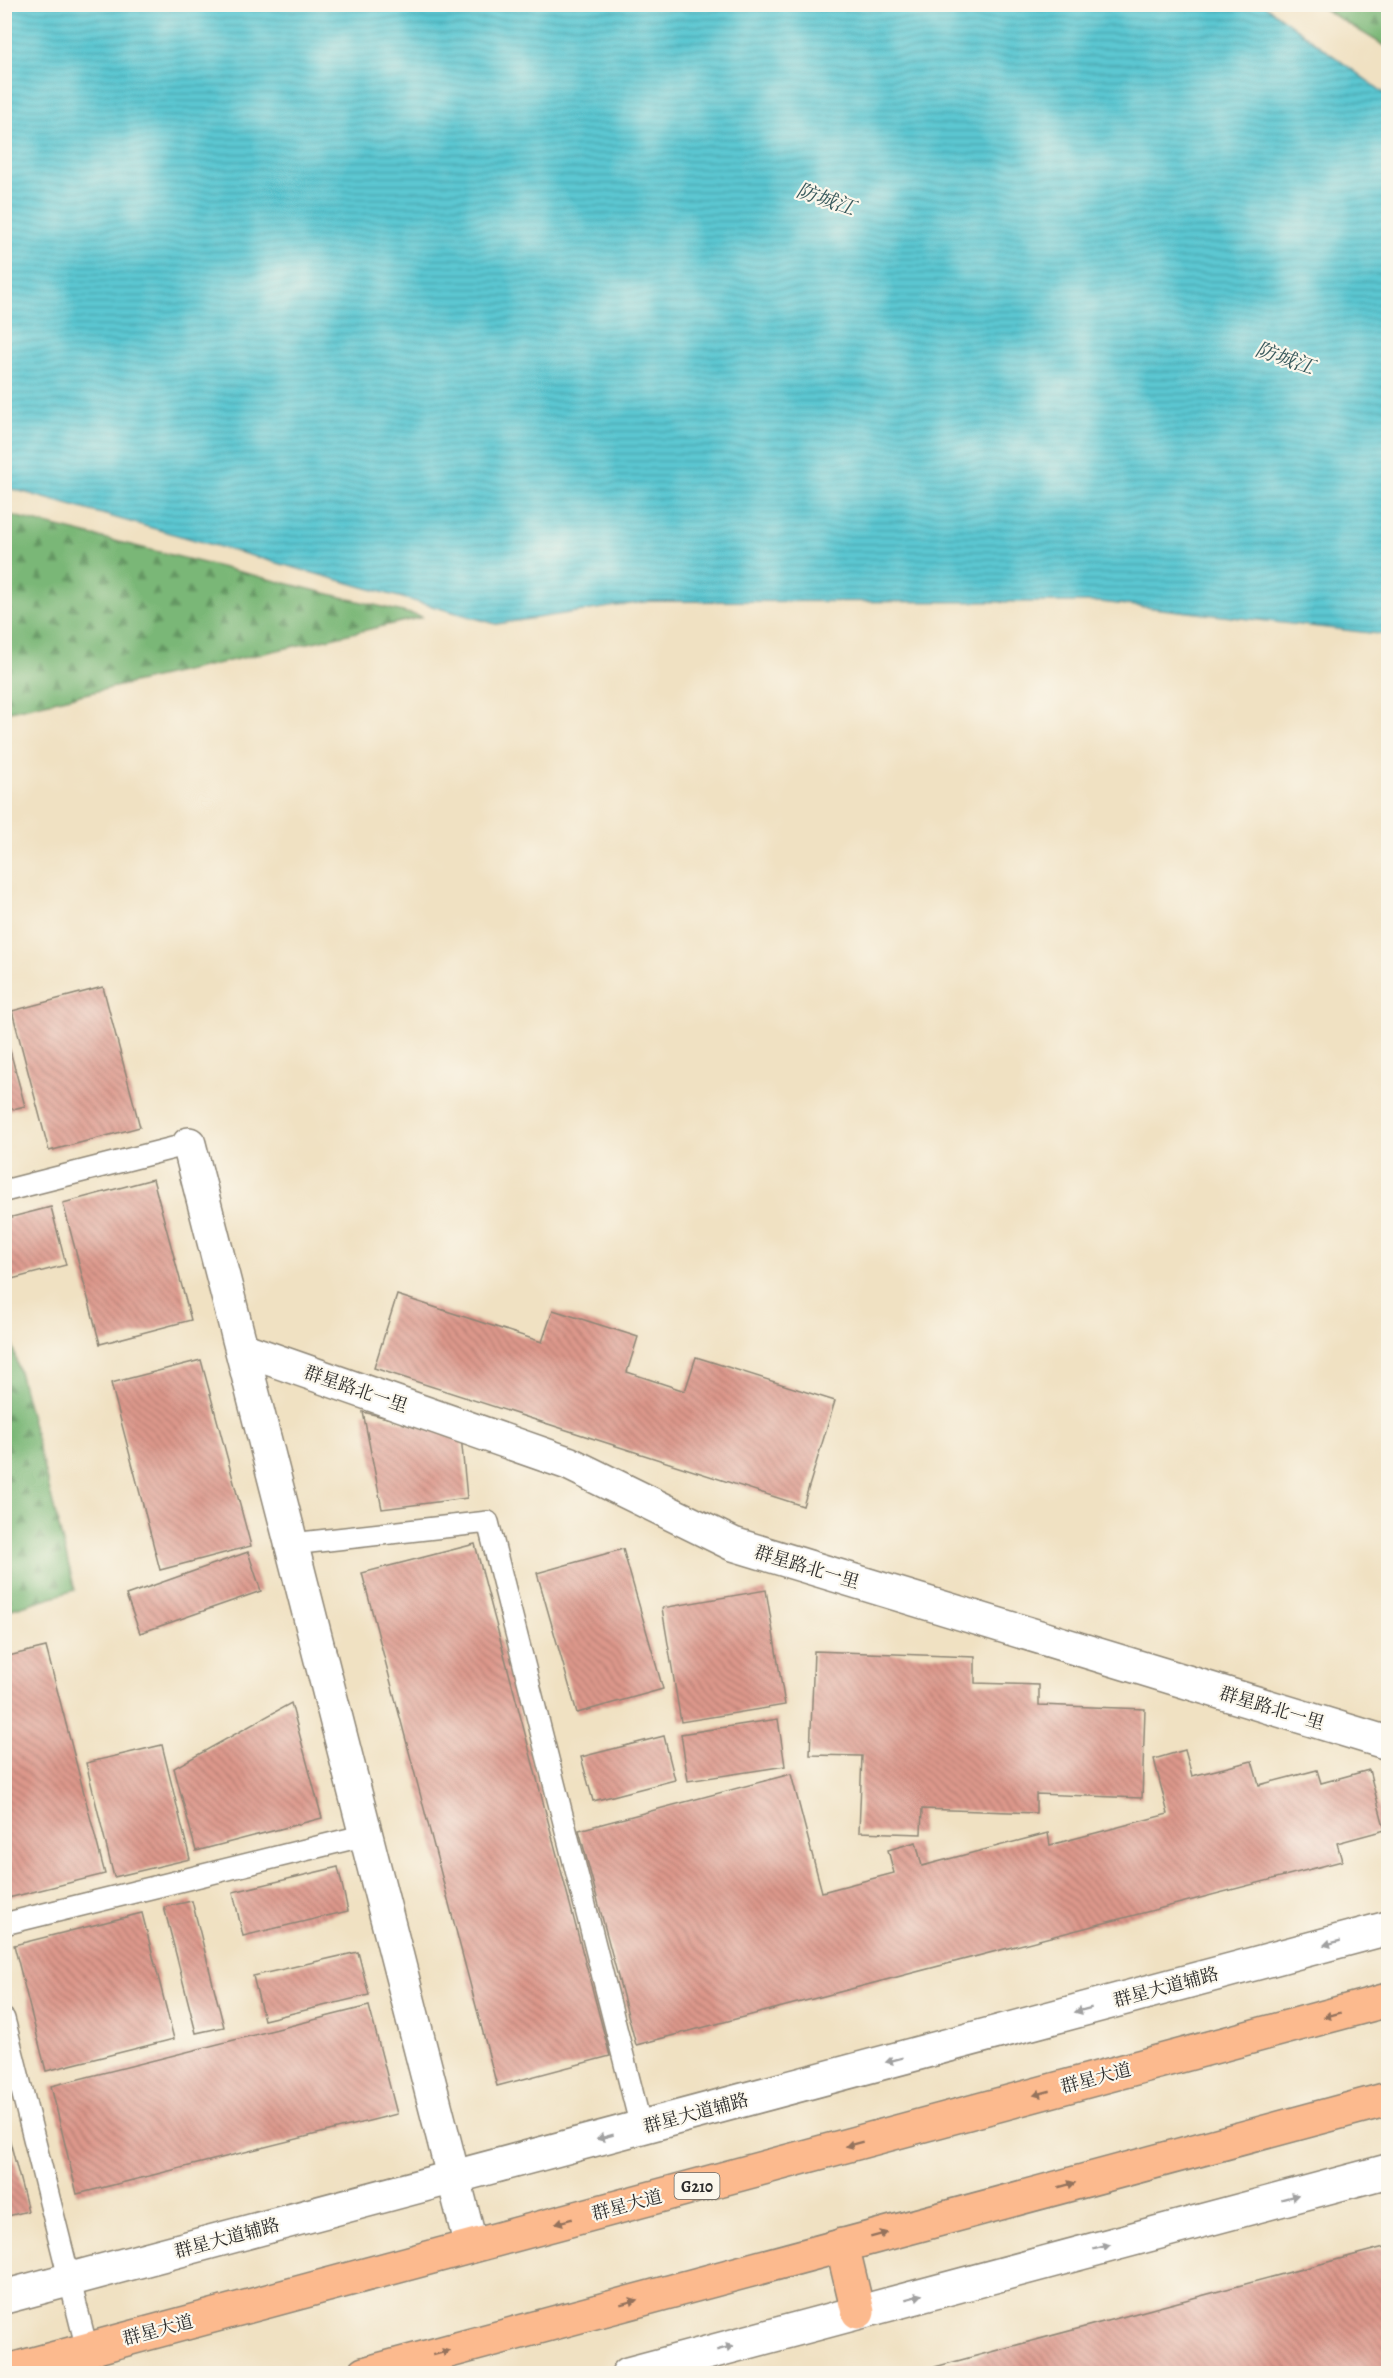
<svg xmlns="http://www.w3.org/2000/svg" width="1393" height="2378" viewBox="0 0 1393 2378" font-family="Alegreya,'Noto Serif SC',serif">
<defs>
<pattern id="forest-firs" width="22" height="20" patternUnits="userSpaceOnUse" patternTransform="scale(1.5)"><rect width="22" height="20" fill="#7ab777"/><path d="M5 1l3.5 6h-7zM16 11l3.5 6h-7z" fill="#649562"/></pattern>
<pattern id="water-rules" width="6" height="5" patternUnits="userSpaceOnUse" patternTransform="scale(1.5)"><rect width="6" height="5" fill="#5bc7d2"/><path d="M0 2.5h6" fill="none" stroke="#4ba2ab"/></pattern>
<pattern id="building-back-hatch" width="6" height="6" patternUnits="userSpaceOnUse" patternTransform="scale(1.5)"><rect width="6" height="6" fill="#dd988b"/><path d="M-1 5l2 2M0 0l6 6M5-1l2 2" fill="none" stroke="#b37c72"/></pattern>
</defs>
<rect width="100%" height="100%" fill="#fbf7ec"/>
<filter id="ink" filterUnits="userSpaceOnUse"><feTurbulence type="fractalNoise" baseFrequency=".0167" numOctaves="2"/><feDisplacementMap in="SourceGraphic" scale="12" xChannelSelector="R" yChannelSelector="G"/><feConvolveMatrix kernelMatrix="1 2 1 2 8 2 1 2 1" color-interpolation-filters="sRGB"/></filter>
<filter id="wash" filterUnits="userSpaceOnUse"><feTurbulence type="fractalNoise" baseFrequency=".008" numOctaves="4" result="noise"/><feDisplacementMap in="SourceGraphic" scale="24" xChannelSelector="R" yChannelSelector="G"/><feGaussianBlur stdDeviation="1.35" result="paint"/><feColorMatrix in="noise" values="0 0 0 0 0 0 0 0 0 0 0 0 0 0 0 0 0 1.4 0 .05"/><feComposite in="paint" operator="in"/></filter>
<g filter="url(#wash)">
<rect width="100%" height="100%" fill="#f0e1c2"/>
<g fill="url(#forest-firs)" stroke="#527151" stroke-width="1.5">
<path d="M1317 5H1388V48Z"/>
<path d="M5 514 423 617 5 712Z"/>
<path d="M4 1336H10L75 1590 5 1611Z"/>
</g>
<path fill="url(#water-rules)" stroke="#43797e" stroke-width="1.5" d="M4 5H1264L1388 96V635L1101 602 650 601 496 624 5 487Z"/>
<g id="blocks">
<g fill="url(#building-back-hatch)">
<path d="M103 987 140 1127 49 1151 12 1011Z"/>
<path d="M5 1032 25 1106 5 1111Z"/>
<path d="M153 1179 191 1320 100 1344 63 1203Z"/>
<path d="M51 1207 66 1265 4 1281V1219Z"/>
<path d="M397 1295 542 1342 553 1310 638 1337 627 1372 685 1391 696 1357 835 1401 803 1506 374 1368Z"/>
<path d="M201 1360 251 1546 160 1570 111 1383Z"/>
<path d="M363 1412 461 1436 467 1498 382 1509Z"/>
<path d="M475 1544 610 2056 497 2086 362 1573Z"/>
<path d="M623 1549 663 1689 577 1713 537 1573Z"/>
<path d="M248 1552 261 1591 140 1633 126 1595Z"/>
<path d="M766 1590 785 1705 681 1722 662 1608Z"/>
<path d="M46 1647 105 1874 4 1899V1657Z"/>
<path d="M814 1651 975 1657V1683L1039 1685V1705L1145 1709 1142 1798 1036 1794V1813L922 1809 921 1834 859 1832 862 1756 810 1755Z"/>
<path d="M291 1703 322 1818 196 1851 174 1768Z"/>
<path d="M778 1719 785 1766 688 1781 681 1734Z"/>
<path d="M664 1736 675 1780 593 1801 581 1757Z"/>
<path d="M162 1745 190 1859 114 1877 86 1763Z"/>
<path d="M1185 1750 1192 1776 1252 1761 1259 1785 1317 1770 1321 1783 1369 1770 1385 1830 1337 1843 1342 1861 636 2045 579 1830 791 1774 822 1892 894 1873 888 1850 916 1842 922 1866 1048 1833 1050 1845 1168 1814 1154 1759Z"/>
<path d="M338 1867 348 1911 243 1936 233 1892Z"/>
<path d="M192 1901 224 2027 196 2033 164 1907Z"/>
<path d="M142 1913 174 2039 46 2071 14 1945Z"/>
<path d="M358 1952 369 1995 264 2020 253 1976Z"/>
<path d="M369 2006 397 2114 77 2194 51 2086Z"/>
<path d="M4 2118 28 2211 4 2217Z"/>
<path d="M1388 2246V2374H912V2373Z"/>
</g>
</g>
</g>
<g filter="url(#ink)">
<use href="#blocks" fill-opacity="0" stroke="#8e8676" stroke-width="1.5"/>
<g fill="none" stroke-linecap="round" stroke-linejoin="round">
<defs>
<g id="service">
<path d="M4 1191 189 1144"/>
<path d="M292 1544 488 1522 641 2127"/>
<path d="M4 1924 366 1835"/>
<path d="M4 2019 87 2349"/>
</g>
<g id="minor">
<path d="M189 1144 471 2246"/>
<path d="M242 1349 568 1463 733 1544 1388 1743"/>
</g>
<g id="tertiary">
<path d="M4 2297 1388 1928"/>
<path d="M628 2374 1388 2171"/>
</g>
<g id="trunk">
<path d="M842 2245 858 2312"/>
<path d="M4 2372 1388 2000"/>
<path d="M364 2374 1388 2099"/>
</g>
</defs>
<use href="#service" stroke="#8e8676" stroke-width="24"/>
<use href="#minor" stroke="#8e8676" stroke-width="36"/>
<use href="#tertiary" stroke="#8e8676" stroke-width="36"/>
<use href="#trunk" stroke="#8e8676" stroke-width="36"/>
<use href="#service" stroke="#fff" stroke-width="21"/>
<use href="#minor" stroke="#fff" stroke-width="33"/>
<use href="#tertiary" stroke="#fff" stroke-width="33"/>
<use href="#trunk" stroke="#fcba8e" stroke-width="33"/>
</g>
<defs><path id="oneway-solid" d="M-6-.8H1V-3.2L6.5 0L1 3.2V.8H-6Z" transform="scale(1.5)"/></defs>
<g fill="#a0a0a0">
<use href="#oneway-solid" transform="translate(1332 1943) rotate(165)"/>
<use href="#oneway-solid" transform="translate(1083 2010) rotate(165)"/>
<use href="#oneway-solid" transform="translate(894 2060) rotate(165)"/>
<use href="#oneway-solid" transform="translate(605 2137) rotate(165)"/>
<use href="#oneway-solid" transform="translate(1290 2197) rotate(-15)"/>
<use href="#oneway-solid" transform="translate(1102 2247) rotate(-15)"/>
<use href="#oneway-solid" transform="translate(914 2297) rotate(-15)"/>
<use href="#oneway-solid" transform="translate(725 2348) rotate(-15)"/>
</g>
<g fill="#94725c">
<use href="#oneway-solid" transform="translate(1332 2015) rotate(165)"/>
<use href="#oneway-solid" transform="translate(1042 2093) rotate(165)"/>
<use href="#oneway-solid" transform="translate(854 2144) rotate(165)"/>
<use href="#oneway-solid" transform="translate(1067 2185) rotate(-15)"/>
<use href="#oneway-solid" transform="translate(564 2221) rotate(165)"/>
<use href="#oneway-solid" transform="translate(879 2235) rotate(-15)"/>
<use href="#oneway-solid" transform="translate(629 2302) rotate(-15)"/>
<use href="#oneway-solid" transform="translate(441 2353) rotate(-15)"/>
</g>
</g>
<g text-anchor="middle" stroke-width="4.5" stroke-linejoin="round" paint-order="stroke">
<rect fill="#fbf7ec" stroke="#696865" stroke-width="1.5" x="674.5" y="2173" width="45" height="26" rx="4.5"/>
<g font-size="16" font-weight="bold" fill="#2b2b2b">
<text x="697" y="2192">G210</text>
</g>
<g font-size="18" fill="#2b2b2b" stroke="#fbf7ec">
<text transform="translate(356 1389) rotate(19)" y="6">群星路北一里</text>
<text transform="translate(807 1567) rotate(17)" y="6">群星路北一里</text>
<text transform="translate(1272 1708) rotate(17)" y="6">群星路北一里</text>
<text transform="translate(1166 1987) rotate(-15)" y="6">群星大道辅路</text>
<text transform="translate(1096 2078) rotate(-15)" y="6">群星大道</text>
<text transform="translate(696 2113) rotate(-15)" y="6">群星大道辅路</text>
<text transform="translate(627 2205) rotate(-15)" y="6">群星大道</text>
<text transform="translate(227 2238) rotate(-15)" y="6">群星大道辅路</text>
<text transform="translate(158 2330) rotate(-15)" y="6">群星大道</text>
</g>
<g font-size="20" font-style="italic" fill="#395a5d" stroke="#fbf7ec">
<text transform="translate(826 199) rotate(19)" y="7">防城江</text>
<text transform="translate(1285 358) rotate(19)" y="7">防城江</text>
</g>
</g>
<rect width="1393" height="2378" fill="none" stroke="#fbf7ec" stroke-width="24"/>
</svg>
